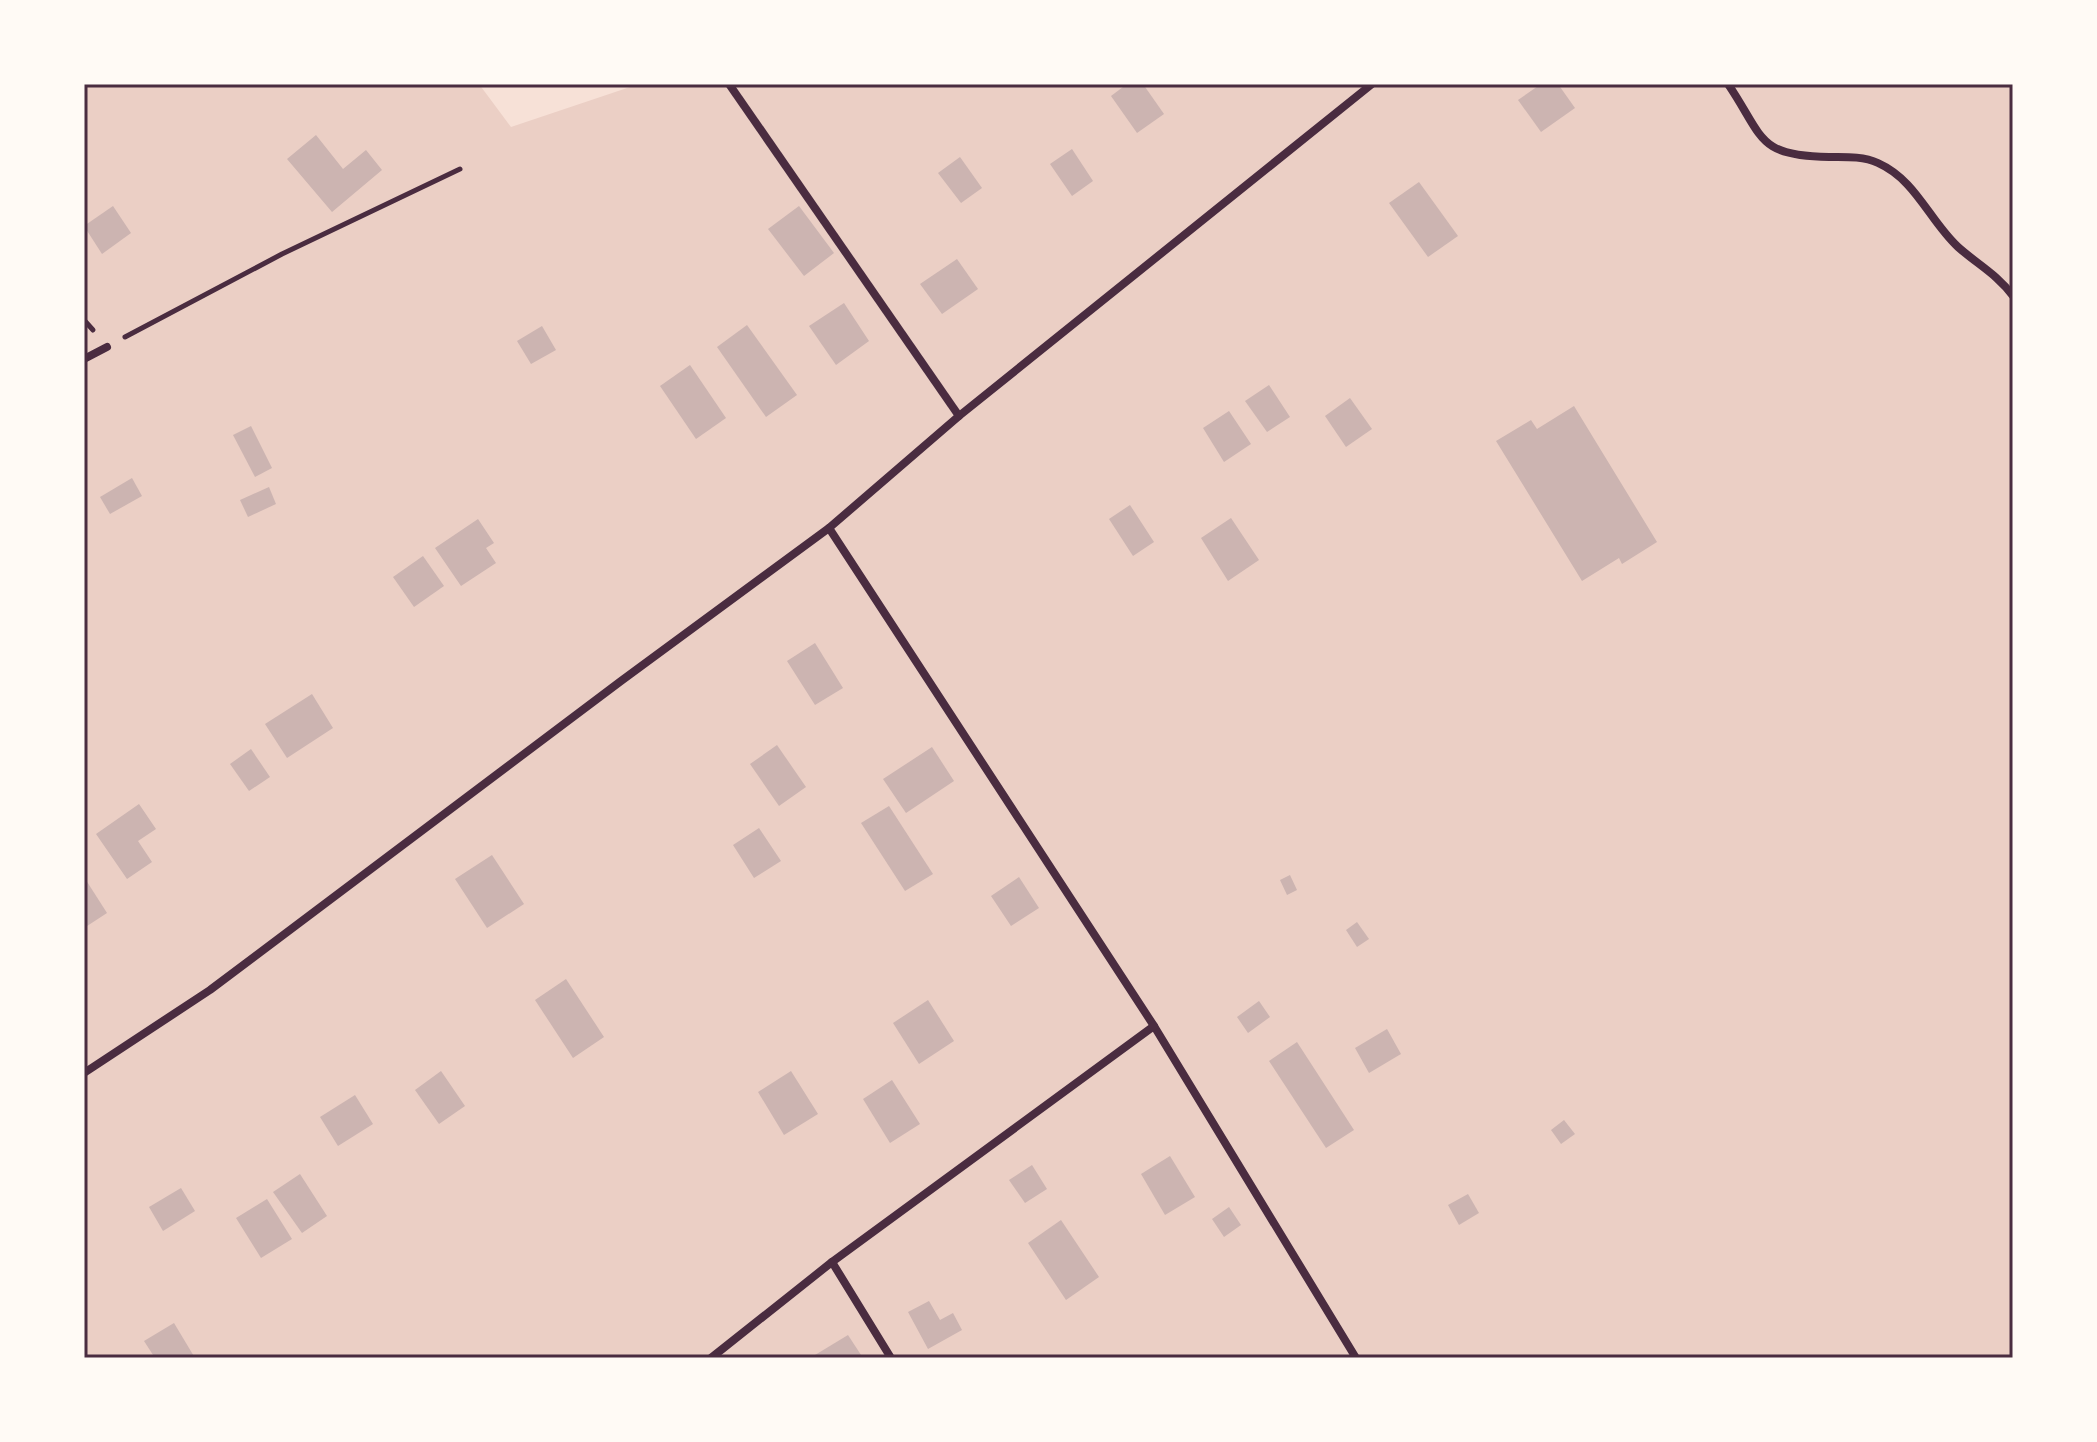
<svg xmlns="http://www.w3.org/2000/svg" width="2097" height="1442" viewBox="0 0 2097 1442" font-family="'Fira Sans Condensed',sans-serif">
<rect width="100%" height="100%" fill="#f7e1d7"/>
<path fill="#ebcfc5" d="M84 84H479L511 127 639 84H2013V1358H84Z"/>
<g fill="#ccb4b1">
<path d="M1127 84H1143L1164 114 1137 133 1111 96Z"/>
<path d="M1541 84H1558L1575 108 1541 132 1518 100Z"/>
<path d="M316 135 343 169 366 150 382 170 332 212 287 159Z"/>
<path d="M1072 149 1093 181 1072 196 1050 164Z"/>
<path d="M960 157 982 188 961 203 938 173Z"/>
<path d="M1419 182 1458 236 1428 257 1389 203Z"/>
<path d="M113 206 131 233 102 254 84 226Z"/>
<path d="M799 206 834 253 804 276 768 229Z"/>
<path d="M957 259 978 289 942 314 920 284Z"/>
<path d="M844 303 869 341 836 365 809 326Z"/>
<path d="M747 325 797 395 766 417 717 347Z"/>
<path d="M542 326 556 350 531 364 517 341Z"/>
<path d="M690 365 726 418 696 439 660 386Z"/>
<path d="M1269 385 1290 417 1267 432 1245 401Z"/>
<path d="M1350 398 1372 429 1346 447 1325 416Z"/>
<path d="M1574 406 1657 542 1622 564 1619 558 1582 581 1496 441 1531 420 1537 429Z"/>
<path d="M1229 411 1251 444 1224 462 1203 428Z"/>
<path d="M251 426 272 468 255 477 233 435Z"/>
<path d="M132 478 142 496 110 514 100 497Z"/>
<path d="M269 487 276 504 248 517 240 500Z"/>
<path d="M1130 505 1154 542 1133 556 1109 519Z"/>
<path d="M1231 518 1259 560 1228 581 1201 538Z"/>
<path d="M478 519 494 543 486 548 496 563 461 586 435 548Z"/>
<path d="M423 556 444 586 414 607 393 577Z"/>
<path d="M815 643 843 688 815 705 787 661Z"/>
<path d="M312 694 333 728 287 758 265 724Z"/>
<path d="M777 745 806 787 779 806 750 764Z"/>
<path d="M932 747 954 781 906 813 883 779Z"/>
<path d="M251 749 270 777 249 791 230 764Z"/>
<path d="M139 804 156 829 138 841 152 862 127 879 96 834Z"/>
<path d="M889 806 933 874 905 891 861 823Z"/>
<path d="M759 828 781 861 754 878 733 845Z"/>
<path d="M492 855 524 904 487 928 455 879Z"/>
<path d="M1290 875 1297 890 1287 895 1280 880Z"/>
<path d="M84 877 107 913 84 928Z"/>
<path d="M1019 877 1039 908 1011 926 991 896Z"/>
<path d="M1357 922 1369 939 1357 947 1346 930Z"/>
<path d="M566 979 604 1037 573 1058 535 1000Z"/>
<path d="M928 1000 954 1041 919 1064 893 1023Z"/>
<path d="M1259 1001 1270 1017 1248 1033 1237 1017Z"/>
<path d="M1387 1029 1401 1054 1369 1073 1355 1048Z"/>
<path d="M1297 1042 1354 1130 1326 1148 1269 1061Z"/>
<path d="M441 1071 465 1106 439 1124 415 1090Z"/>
<path d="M791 1071 818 1114 784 1135 758 1092Z"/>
<path d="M892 1080 920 1124 890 1143 863 1099Z"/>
<path d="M355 1095 373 1124 338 1146 320 1117Z"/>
<path d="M1564 1120 1575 1134 1561 1144 1551 1130Z"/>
<path d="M1170 1156 1195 1197 1165 1215 1141 1174Z"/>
<path d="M1032 1165 1047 1189 1025 1203 1009 1180Z"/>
<path d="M300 1174 327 1216 302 1233 273 1192Z"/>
<path d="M181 1188 195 1211 163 1231 149 1207Z"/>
<path d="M1468 1194 1479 1213 1459 1225 1448 1205Z"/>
<path d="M267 1199 292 1239 261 1258 236 1218Z"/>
<path d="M1229 1207 1241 1225 1224 1237 1212 1219Z"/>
<path d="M1061 1220 1099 1277 1066 1300 1028 1243Z"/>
<path d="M929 1301 940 1320 953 1313 962 1330 928 1349 908 1312Z"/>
<path d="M174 1323 195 1358H155L144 1341Z"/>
<path d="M848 1335 863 1358H817L815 1355Z"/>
</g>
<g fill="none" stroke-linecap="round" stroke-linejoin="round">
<g stroke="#4a2c40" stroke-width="5">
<path d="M84 320 93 330"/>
<path d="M125 337 282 254 460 169"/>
</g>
<g stroke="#4a2c40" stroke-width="8">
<path d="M729 84 959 416"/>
<path d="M1728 84C1764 137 1756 156 1829 157 1845 157 1863 156 1878 163 1916 180 1929 220 1958 247 1977 264 1998 275 2013 296"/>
<path d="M84 359 107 347"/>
<path d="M829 528 1154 1026 1356 1358"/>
<path d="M84 1073 210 990 621 681 829 528 959 416 1372 84"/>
<path d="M832 1262 891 1358"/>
<path d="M711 1358 832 1262 1154 1026"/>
</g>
</g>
<rect width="2097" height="1442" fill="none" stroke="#fffaf5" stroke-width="172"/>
<rect x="86" y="86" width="1925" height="1270" fill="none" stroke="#4a2c40" stroke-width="3"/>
</svg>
